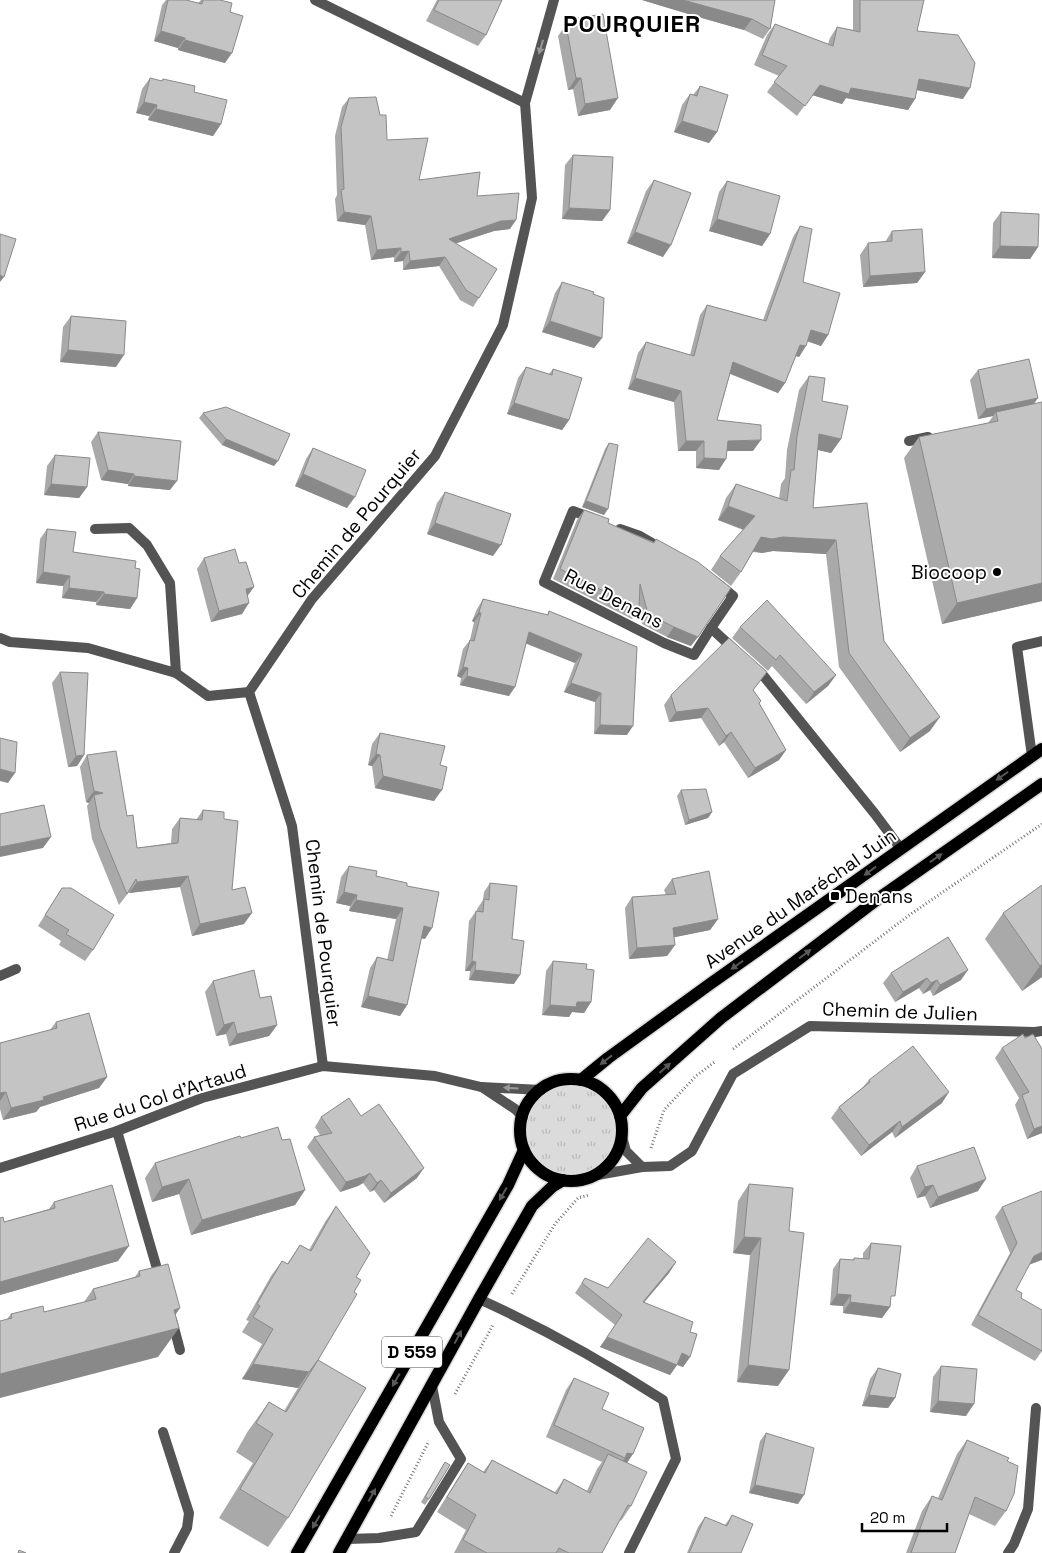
<svg xmlns="http://www.w3.org/2000/svg" width="1042" height="1553" viewBox="0 0 1042 1553" font-family="'Space Grotesk',sans-serif">
<defs>
<pattern id="grass-tufts" width="24" height="20" patternUnits="userSpaceOnUse" patternTransform="scale(1.25)"><rect width="24" height="20" fill="#dbdbdb"/><path d="M3 7l-1-3M5 7V3M7 7l1-3M15 17l-1-3M17 17v-4M19 17l1-3" fill="none" stroke="#bababa"/></pattern>
</defs>
<rect width="100%" height="100%" fill="#fff"/>
<circle fill="url(#grass-tufts)" cx="571" cy="1130" r="51"/>
<g fill="none" stroke-linecap="round" stroke-linejoin="round">
<defs>
<g id="primary">
<circle cx="571" cy="1130" r="51"/>
<path d="M581 1080 608 1058 710 984 1042 749"/>
<path d="M620 1116 642 1088 721 1018 875 901 1042 784"/>
<path d="M297 1553 508 1185 524 1150"/>
<path d="M339 1553 479 1299 532 1206 553 1186 563 1180"/>
</g>
</defs>
<use href="#primary" stroke="#dbdbdb" stroke-width="15"/>
<g stroke="#767676" stroke-width="3" stroke-dasharray="1 2.5" stroke-linecap="butt">
<path d="M733 1049 908 916 1042 824"/>
<path d="M651 1148 664 1110 696 1076 716 1061"/>
<path d="M512 1294 555 1224 578 1198 589 1195"/>
<path d="M455 1394 493 1325"/>
<path d="M391 1516 429 1441"/>
</g>
<g stroke="#545454" stroke-width="10">
<path d="M909 441 928 437"/>
<path d="M95 529 129 528 147 545 170 583 176 673"/>
<path d="M0 638 10 642 88 648 176 673 208 696 249 692"/>
<path d="M1032 756 1017 647 1042 641"/>
<path d="M0 976 16 969"/>
<path d="M117 1131 160 1279"/>
<path d="M479 1299C543 1328 604 1362 663 1400L676 1459 629 1553"/>
<path d="M172 1320 180 1350"/>
<path d="M163 1432 189 1513 187 1528 174 1553"/>
<path d="M348 1539 379 1538 416 1532 461 1459 439 1422 432 1386"/>
<path d="M1008 1553 1014 1544 1028 1509 1036 1408"/>
</g>
<g stroke="#545454" stroke-width="10">
<path d="M315 0 525 103"/>
<path d="M592 518 573 511 544 582 664 643 694 655 711 628"/>
<path d="M620 529 640 536 652 543"/>
<path d="M717 583 733 596 711 628 736 651"/>
<path d="M754 667 762 674 875 814 901 849"/>
<path d="M323 1066 292 826 249 692 312 599 435 456 503 325 532 198 525 103 554 0"/>
<path d="M622 1137 626 1151 642 1167"/>
<path d="M592 1176 642 1167 670 1166 692 1151 733 1074 810 1026 1035 1032 1042 1031"/>
</g>
<g stroke="#545454" stroke-width="10">
<path d="M482 1087 515 1109 523 1117"/>
<path d="M0 1168 117 1131 202 1098 323 1066 435 1076 481 1087 541 1090"/>
</g>
<use href="#primary" stroke="#000" stroke-width="12"/>
</g>
<g fill="#a9a9a9">
<path d="M166 0H186L198 3 201 0H220L230 12 225 63 178 50V48L154 41 162 5Z"/>
<path d="M437 0H502L486 35 478 46 426 21Z"/>
<path d="M642 0H775L770 29 763 39 744 30 695 16Z"/>
<path d="M853 0H924L917 31 963 99 917 90 915 99 908 110 846 98 842 104 812 95 797 116 767 92 779 76 754 65 767 35 775 24 828 44 830 38 837 27 853 30Z"/>
<path d="M578 18 610 110 578 116 573 89 568 90 558 36 566 25 574 23Z"/>
<path d="M150 78 162 81 163 79 221 124 213 136 148 120 149 116 136 113 142 89Z"/>
<path d="M700 86 717 132 709 143 674 132 682 105 690 94 693 95Z"/>
<path d="M349 98 387 140 419 180 477 196 510 229 494 231 456 243 479 298 473 307 460 300 439 266 403 270V261L394 262V257L371 260 365 225 337 221 335 199 337 195 335 136 342 107Z"/>
<path d="M573 155 610 210 602 221 562 219 565 165Z"/>
<path d="M654 180 663 257 627 243 646 191Z"/>
<path d="M727 181 770 234 762 246 709 231 719 192Z"/>
<path d="M1001 212 1038 247 1030 259 992 258 993 223Z"/>
<path d="M800 226 803 282 828 335 821 346 807 341 799 357 796 356 785 383 778 393 730 374 717 420 753 451H727L719 470 696 468V451H678L674 402 628 389 638 353 646 342 690 355 700 315 707 305 763 320 793 237Z"/>
<path d="M892 231 925 272 917 283 863 287 860 255 868 243 885 242Z"/>
<path d="M562 282 593 294 602 338 594 348 542 332 555 293Z"/>
<path d="M71 316 116 367 60 362 63 327Z"/>
<path d="M526 367 549 374 553 369 569 420 562 430 507 414 518 378Z"/>
<path d="M978 370 1038 398 1034 404 1042 601 942 624 904 458 919 437 988 423 993 416 978 419 970 380Z"/>
<path d="M809 376 822 401 841 439 831 453 818 450 813 508 867 503 884 641 930 731 900 752 839 667 826 554 773 551 762 553 753 552 741 572 731 586 711 570 720 556 743 530 718 520 726 498 736 484 779 499 781 484 785 478 787 450 799 390Z"/>
<path d="M203 413 274 466 222 445 199 418Z"/>
<path d="M98 432 170 490 128 486V484L101 480 91 442Z"/>
<path d="M609 443 604 515 582 507 605 449Z"/>
<path d="M313 448 347 508 295 486 306 459Z"/>
<path d="M55 455 87 487 79 498 44 495 47 466Z"/>
<path d="M445 492 493 556 427 534 437 503Z"/>
<path d="M584 510 608 523 654 542 656 539 691 646 667 637 642 624 638 611 632 619 553 579 577 520Z"/>
<path d="M47 529 73 552 135 568 137 598 130 609 96 605V602L62 598 63 586 36 583 40 539Z"/>
<path d="M204 558 248 595 242 614 211 622 197 569Z"/>
<path d="M483 599 547 615 549 611 637 647 627 735 594 734 595 702 564 692 575 663 526 643 509 696 460 685 461 678 457 676 463 649 470 640 474 622 472 621 477 609Z"/>
<path d="M740 627 836 675 828 686 806 704 772 666 768 671 732 638Z"/>
<path d="M60 672 84 755 77 766 68 767 52 683Z"/>
<path d="M767 672 753 690 761 701 759 703 786 750 779 760 748 778 724 742 719 746 701 718 669 722 664 705 671 695Z"/>
<path d="M380 733 440 765 434 801 375 788 372 766 368 765 372 744Z"/>
<path d="M87 755 127 816 137 848 171 843 172 829 180 818 196 820 203 810 224 819 232 890 244 924 192 936 180 887 129 893V892L119 905 92 839 87 806 89 803 86 802 80 767Z"/>
<path d="M681 790 712 812 708 818 685 825 677 796Z"/>
<path d="M349 866 376 876 407 886 425 939 421 938 407 1005 400 1016 361 1007 370 968 377 957 387 960 396 919 349 911 350 906 336 903 341 877Z"/>
<path d="M672 879 718 919 710 930 674 937 675 945 667 956 629 959 625 908 632 897 666 895 664 890Z"/>
<path d="M490 883 512 939 514 984 469 980 470 971H465L469 921 476 911H477V909L483 900 484 892Z"/>
<path d="M1042 885V977L1022 991 985 939 1003 913Z"/>
<path d="M62 888 93 950 85 961 59 945 61 941 38 926Z"/>
<path d="M553 961 586 969 591 1002 584 1013 572 1012 569 1017 542 1015 546 971Z"/>
<path d="M891 973 961 980 933 996 930 990 923 994 919 988 895 1002 883 983Z"/>
<path d="M213 981 260 998 277 1025 269 1036 229 1046 226 1034 216 1036 205 992Z"/>
<path d="M56 1022 107 1077 99 1088 40 1107 36 1112 3 1120 0 1109V1043L50 1030Z"/>
<path d="M1025 1038 1042 1049V1133L1027 1139 1015 1105 1019 1098 995 1058 1002 1048Z"/>
<path d="M869 1080 942 1103 895 1138 892 1132 861 1156 831 1118 839 1107 863 1087Z"/>
<path d="M361 1116 417 1178 384 1203 374 1190 370 1192 363 1183 358 1186 340 1192 307 1147 314 1137 320 1135 315 1127 321 1117Z"/>
<path d="M241 1138 282 1140 305 1190 295 1205 191 1235 179 1194 152 1202 145 1178 155 1163Z"/>
<path d="M917 1166 978 1191 930 1208 925 1196 917 1198 910 1178Z"/>
<path d="M749 1184 789 1231 778 1386 737 1382 750 1255 733 1253 738 1201Z"/>
<path d="M54 1202 118 1261 0 1295V1218L4 1222 49 1209Z"/>
<path d="M336 1206 356 1277 354 1292 318 1360 288 1518 268 1547 219 1518 253 1463 236 1452 248 1431 269 1402 284 1411 298 1388 242 1379 262 1344 242 1332 249 1321 246 1320 271 1276 282 1261 287 1264 300 1245 309 1250 325 1222Z"/>
<path d="M1002 1207 1029 1265 1016 1290 1021 1298 1042 1351 1035 1361 971 1325 1010 1253 995 1217Z"/>
<path d="M871 1243 890 1302V1307L882 1318 843 1313V1306L830 1305 833 1269 840 1259 853 1260 854 1258 863 1259V1253Z"/>
<path d="M676 1262 669 1273 644 1302 690 1332V1357L683 1367 677 1365 670 1375 600 1347 615 1325 575 1293 585 1278 608 1288Z"/>
<path d="M139 1271 175 1315 158 1357 7 1319 11 1314 44 1312 84 1302 93 1289 135 1277Z"/>
<path d="M941 1366 966 1416 930 1412 933 1377Z"/>
<path d="M878 1368 895 1398 888 1408 862 1406 870 1379Z"/>
<path d="M574 1378 602 1409 644 1428 627 1463 631 1506 621 1521 620 1520 602 1553H454L466 1530 437 1512 458 1478 468 1463 483 1472 492 1460 555 1492 564 1479 587 1491 597 1469 602 1462 546 1437 566 1390Z"/>
<path d="M766 1433 798 1504 749 1493 760 1441Z"/>
<path d="M967 1440 1007 1461 1006 1511 995 1526 969 1514 955 1553H906L922 1511 932 1496 938 1498 957 1454Z"/>
<path d="M445 1462 429 1499 425 1505 421 1502Z"/>
<path d="M732 1515 741 1553H687L698 1527 705 1517 725 1525Z"/>
</g>
<g fill="#898989">
<path d="M642 0H683L752 19 744 30 695 16Z"/>
<path d="M161 31 185 38 178 48 154 41Z"/>
<path d="M185 40 232 53 225 63 178 50Z"/>
<path d="M576 78H581L573 89 568 90Z"/>
<path d="M919 79 970 88 963 99 911 89Z"/>
<path d="M820 85 851 88 915 99 908 110 846 98 842 104 812 95Z"/>
<path d="M618 98 610 110 578 116 585 104Z"/>
<path d="M144 102 157 105 149 116 136 113Z"/>
<path d="M156 109 221 124 213 136 148 120Z"/>
<path d="M682 121 717 132 709 143 674 132Z"/>
<path d="M569 208 610 210 602 221 562 219Z"/>
<path d="M344 212 371 216 365 225 337 221Z"/>
<path d="M717 219 770 234 762 246 709 231Z"/>
<path d="M516 220 510 229 494 231 442 248 449 239 501 221Z"/>
<path d="M635 232 671 245 663 257 627 243Z"/>
<path d="M1000 246 1038 247 1030 259 992 258Z"/>
<path d="M401 248 394 257 371 260 377 250Z"/>
<path d="M409 251 403 261 394 262 401 252Z"/>
<path d="M445 257 439 266 403 270 410 261Z"/>
<path d="M925 272 917 283 863 287 870 276Z"/>
<path d="M0 275 4 277 0 282Z"/>
<path d="M550 321 602 338 594 348 542 332Z"/>
<path d="M811 330 828 335 821 346 804 340Z"/>
<path d="M800 345 806 346 799 357 793 355Z"/>
<path d="M68 350 124 355 116 367 60 362Z"/>
<path d="M733 362 785 383 778 393 726 372Z"/>
<path d="M635 378 681 391 674 402 628 389Z"/>
<path d="M1038 398 1030 408 996 412 993 416 978 419 986 409Z"/>
<path d="M514 403 569 420 562 430 507 414Z"/>
<path d="M819 434 841 439 831 453 810 448Z"/>
<path d="M226 439 278 461 274 466 222 445Z"/>
<path d="M761 440 753 451H721L728 441Z"/>
<path d="M686 441H704L696 451H678Z"/>
<path d="M704 458 726 459 719 470 696 468Z"/>
<path d="M108 470 134 474 128 484 101 480Z"/>
<path d="M303 474 355 497 347 508 295 486Z"/>
<path d="M134 476 177 481 170 490 128 486Z"/>
<path d="M51 484 87 487 79 498 44 495Z"/>
<path d="M586 501 608 509 604 515 582 507Z"/>
<path d="M728 506 755 516 745 530 718 520Z"/>
<path d="M435 523 501 545 493 556 427 534Z"/>
<path d="M761 537H783L836 540 826 554 773 551 762 553 752 551Z"/>
<path d="M43 572 70 576 63 586 36 583Z"/>
<path d="M1042 583V601L942 624 957 603Z"/>
<path d="M254 587 246 598V589Z"/>
<path d="M69 588 104 592 96 602 62 598Z"/>
<path d="M104 594 137 598 130 609 96 605Z"/>
<path d="M249 603 242 614 211 622 219 611Z"/>
<path d="M479 612 481 613 474 622 472 621Z"/>
<path d="M674 627 698 637 691 646 667 637Z"/>
<path d="M529 632 582 654 575 663 522 642Z"/>
<path d="M463 667 468 668 461 678 457 676Z"/>
<path d="M836 675 828 686 806 704 814 692Z"/>
<path d="M467 676 515 687 509 696 460 685Z"/>
<path d="M571 683 601 693 595 702 564 692Z"/>
<path d="M708 708 701 718 669 722 676 712Z"/>
<path d="M940 717 930 731 900 752 910 738Z"/>
<path d="M600 725 633 726 627 735 594 734Z"/>
<path d="M731 732 724 742 719 746 726 736Z"/>
<path d="M786 750 779 760 748 778 755 768Z"/>
<path d="M376 754 380 755 372 766 368 765Z"/>
<path d="M84 755 77 766 68 767 76 756Z"/>
<path d="M0 769 15 773 8 783 0 781Z"/>
<path d="M383 776 442 790 434 801 375 788Z"/>
<path d="M94 791 103 793 94 795 89 803 86 802Z"/>
<path d="M712 812 708 818 685 825 689 820Z"/>
<path d="M51 837 43 848 0 857V847Z"/>
<path d="M188 876 180 887 129 893 137 882Z"/>
<path d="M344 892 357 895 350 906 336 903Z"/>
<path d="M356 900 403 908 396 919 349 911Z"/>
<path d="M252 913 244 924 192 936 200 924Z"/>
<path d="M718 919 710 930 666 939 673 928Z"/>
<path d="M424 926 432 928 425 939 416 937Z"/>
<path d="M675 945 667 956 629 959 637 948Z"/>
<path d="M472 961 476 962 470 971H465Z"/>
<path d="M1042 964V977L1022 991 1040 966Z"/>
<path d="M475 970 520 975 514 984 469 980Z"/>
<path d="M968 970 961 980 933 996 940 985Z"/>
<path d="M927 978 919 988 895 1002 903 992Z"/>
<path d="M937 980 930 990 923 994 931 983Z"/>
<path d="M368 996 407 1005 400 1016 361 1007Z"/>
<path d="M577 1002H591L584 1013 572 1012 569 1017 542 1015 550 1005Z"/>
<path d="M234 1022 226 1034 216 1036 224 1025Z"/>
<path d="M277 1025 269 1036 229 1046 237 1034Z"/>
<path d="M107 1077 99 1088 40 1107 36 1112 3 1120 11 1108 43 1097Z"/>
<path d="M6 1092 0 1101V1093Z"/>
<path d="M949 1092 942 1103 895 1138 902 1127Z"/>
<path d="M900 1121 892 1132 861 1156 869 1145Z"/>
<path d="M1042 1126V1133L1027 1139 1034 1129Z"/>
<path d="M424 1168 417 1178 384 1203 391 1193Z"/>
<path d="M370 1173 363 1183 358 1186 340 1192 346 1182Z"/>
<path d="M189 1179 179 1194 152 1202 162 1187Z"/>
<path d="M986 1179 978 1191 930 1208 938 1197Z"/>
<path d="M381 1180 374 1190 370 1192 377 1183Z"/>
<path d="M933 1185 925 1196 917 1198 925 1187Z"/>
<path d="M305 1190 295 1205 191 1235 202 1220Z"/>
<path d="M744 1237 761 1238 750 1255 733 1253Z"/>
<path d="M129 1246 118 1261 0 1295V1282Z"/>
<path d="M1042 1252V1260L1026 1266 1034 1256Z"/>
<path d="M676 1262 669 1273 636 1312 643 1302Z"/>
<path d="M837 1294 851 1295 843 1306 830 1305Z"/>
<path d="M850 1302 890 1307 882 1318 843 1313Z"/>
<path d="M180 1308 164 1332 179 1328 158 1357 0 1398V1374L174 1310Z"/>
<path d="M607 1337 677 1365 670 1375 600 1347Z"/>
<path d="M682 1353 690 1357 683 1367 675 1364Z"/>
<path d="M253 1364 309 1372 298 1388 242 1379Z"/>
<path d="M748 1365 789 1370 778 1386 737 1382Z"/>
<path d="M869 1395 895 1398 888 1408 862 1406Z"/>
<path d="M938 1401 974 1404 966 1416 930 1412Z"/>
<path d="M627 1453 633 1454 625 1466 620 1465 625 1458Z"/>
<path d="M755 1485 804 1495 798 1504 749 1493Z"/>
</g>
<g fill="#c4c4c4" stroke="#898989">
<path d="M168 0H186L202 4 203 0H220L232 3 230 12 243 16 232 53 185 40V38L161 31Z"/>
<path d="M439 0H502L486 35 434 10Z"/>
<path d="M683 0H775L770 29 752 19Z"/>
<path d="M860 0H924L917 31 958 35 975 63 970 88 919 79 915 99 851 88 849 94 820 85 805 106 774 82 787 66 762 55 775 24 833 46 837 27 860 32Z"/>
<path d="M603 14 618 98 585 104 581 78H576L566 25 579 23 578 18Z"/>
<path d="M150 78 162 81 163 79 195 86 194 92 227 100 221 124 156 109 157 105 144 102Z"/>
<path d="M700 86 728 95 717 132 682 121 690 94 697 96Z"/>
<path d="M376 97 380 115H386L387 140 428 138 419 180 480 172 477 196 519 193 516 220 501 221 449 239 497 269 479 298 466 290 445 257 410 261 409 251 401 252V248L377 250 371 216 344 212 341 190 344 189 341 127 349 98Z"/>
<path d="M573 155 613 157 610 210 569 208Z"/>
<path d="M654 180 691 193 671 245 635 232Z"/>
<path d="M727 181 780 196 770 234 717 219Z"/>
<path d="M1001 212 1039 214 1038 247 1000 246Z"/>
<path d="M800 226 812 229 803 282 840 293 828 335 811 330 806 346 800 345 785 383 733 362 717 420 761 425V440L728 441 726 459 704 458V441H686L681 391 635 378 646 342 694 356 707 305 766 321Z"/>
<path d="M922 229 925 272 870 276 868 243 892 241V231Z"/>
<path d="M0 234 16 239 4 277 0 275Z"/>
<path d="M562 282 594 292 593 294 604 298 602 338 550 321Z"/>
<path d="M71 316 126 321 124 355 68 350Z"/>
<path d="M1029 359 1038 398 986 409 978 370Z"/>
<path d="M526 367 552 375 553 369 582 378 569 420 514 403Z"/>
<path d="M809 376 825 378 822 401 848 406 841 439 819 434 813 508 867 503 884 641 940 717 910 738 849 653 836 540 783 537 772 539 761 537 741 572 720 556 755 516 728 506 736 484 787 501 791 470H794L797 436Z"/>
<path d="M1042 402V583L957 603 919 437 998 421 996 412Z"/>
<path d="M226 407 290 434 278 461 226 439 203 413Z"/>
<path d="M98 432 181 441 177 481 134 476V474L108 470Z"/>
<path d="M609 443 618 445 608 509 586 501Z"/>
<path d="M313 448 366 470 355 497 303 474Z"/>
<path d="M55 455 90 458 87 487 51 484Z"/>
<path d="M445 492 511 514 501 545 435 523Z"/>
<path d="M584 510 609 519 608 523 654 543 656 539 698 562 731 588 698 637 674 627 648 614 640 584 639 609 560 569Z"/>
<path d="M47 529 76 532 73 552 136 561 135 568 140 569 137 598 104 594V592L69 588 70 576 43 572Z"/>
<path d="M235 549 239 563 246 562 254 587 246 589 249 603 219 611 204 558Z"/>
<path d="M483 599 548 615 549 611 637 647 633 726 600 725 601 693 571 683 582 654 529 632 515 687 467 676 468 668 463 667 470 640 474 641 481 613 479 612Z"/>
<path d="M767 600 836 675 814 692 780 655 776 660 740 627Z"/>
<path d="M729 638 767 672 753 690 761 701 759 703 786 750 755 768 731 732 726 736 708 708 676 712 671 695Z"/>
<path d="M60 672 88 673 84 755 76 756Z"/>
<path d="M380 733 445 746 440 765 447 767 442 790 383 776 380 755 376 754Z"/>
<path d="M0 738 17 742 15 773 0 769Z"/>
<path d="M116 751 127 816 133 815 137 848 178 843 180 818 202 820 203 810 224 812V819L238 821 232 890 245 887 252 913 200 924 188 876 137 882 136 879 127 894 100 828 94 795 103 793 94 791 87 755Z"/>
<path d="M706 789 712 812 689 820 681 790Z"/>
<path d="M44 805 51 837 0 847V814Z"/>
<path d="M349 866 377 871 376 876 407 883V886L439 892 432 928 424 926 407 1005 368 996 377 957 393 961 403 908 356 900 357 895 344 892Z"/>
<path d="M709 871 718 919 673 928 675 945 637 948 632 897 676 894 672 879Z"/>
<path d="M490 883 517 886 512 939 524 941 520 975 475 970 476 962 472 961 476 911 483 912 484 899 489 900Z"/>
<path d="M1042 885V964L1040 966 1003 913Z"/>
<path d="M62 888H71L114 915 93 950 66 934 69 930 45 915Z"/>
<path d="M948 937 968 970 940 985 937 980 931 983 927 978 903 992 891 973Z"/>
<path d="M553 961 587 964 586 969 594 970 591 1002H577L576 1007 550 1005Z"/>
<path d="M254 970 260 998 271 996 277 1025 237 1034 234 1022 224 1025 213 981Z"/>
<path d="M89 1013 107 1077 43 1097 44 1100 11 1108 6 1092 0 1093V1043L57 1028 56 1022Z"/>
<path d="M1023 1034 1025 1038 1033 1034 1042 1049V1126L1034 1129 1022 1095 1029 1092 1002 1048Z"/>
<path d="M913 1046 949 1092 902 1127 900 1121 869 1145 839 1107 870 1082 869 1080Z"/>
<path d="M349 1098 361 1116 379 1104 424 1168 391 1193 381 1180 377 1183 370 1173 365 1176 346 1182 314 1137 332 1133 321 1117Z"/>
<path d="M278 1127 282 1140 290 1139 305 1190 202 1220 189 1179 162 1187 155 1163 240 1136 241 1138Z"/>
<path d="M974 1147 986 1179 938 1197 933 1185 925 1187 917 1166Z"/>
<path d="M749 1184 793 1188 789 1231 804 1233 789 1370 748 1365 761 1238 744 1237Z"/>
<path d="M112 1185 129 1246 0 1282V1218L3 1217 4 1222 55 1208 54 1202Z"/>
<path d="M1042 1191V1252L1034 1256 1016 1290 1022 1293 1021 1298 1042 1310V1351L978 1315 1017 1243 1002 1207Z"/>
<path d="M336 1206 370 1253 356 1277 361 1280 354 1292 357 1294 318 1360 309 1372 253 1364 273 1329 253 1317 260 1306 257 1304 282 1261 288 1264 300 1245 311 1251Z"/>
<path d="M648 1238 676 1262 643 1302 693 1322 690 1332 697 1334 690 1357 682 1353 677 1365 607 1337 622 1315 582 1283 585 1278 608 1288Z"/>
<path d="M871 1243 901 1246 895 1296H891L890 1307 850 1302 851 1295 837 1294 840 1259 854 1260V1258L869 1259Z"/>
<path d="M168 1264 180 1308 174 1310 179 1328 0 1374V1321L12 1318 11 1314 43 1306 44 1312 96 1299 93 1289 140 1276 139 1271Z"/>
<path d="M318 1360 366 1388 288 1518 240 1489 273 1434 256 1423 269 1402 286 1412Z"/>
<path d="M941 1366 977 1369 974 1404 938 1401Z"/>
<path d="M878 1368 901 1374 895 1398 869 1395Z"/>
<path d="M574 1378 609 1393 602 1409 644 1428 633 1454 627 1453 625 1458 554 1425Z"/>
<path d="M766 1433 814 1448 804 1495 755 1485Z"/>
<path d="M967 1440 1009 1458 1007 1461 1018 1466 1014 1494 1006 1511 975 1497 955 1553H911L932 1496 942 1500Z"/>
<path d="M608 1454 647 1472 631 1506 628 1505 602 1553H569L559 1548 556 1553H487L463 1540 476 1515 447 1497 468 1463 485 1473 492 1460 557 1494 564 1479 590 1493Z"/>
<path d="M445 1462 450 1465 429 1499 425 1497Z"/>
<path d="M732 1515 753 1524 741 1553H689L705 1517 727 1526Z"/>
<path d="M19 1550 26 1553H18Z"/>
</g>
<defs><path id="oneway-solid" d="M-6-.8H1V-3.2L6.5 0L1 3.2V.8H-6Z" transform="scale(1.25)"/></defs>
<g fill="#989898">
<use href="#oneway-solid" transform="translate(541 47) rotate(106)"/>
<use href="#oneway-solid" transform="translate(511 1088) rotate(-177)"/>
</g>
<g fill="#595959">
<use href="#oneway-solid" transform="translate(1002 776) rotate(145)"/>
<use href="#oneway-solid" transform="translate(936 858) rotate(-35)"/>
<use href="#oneway-solid" transform="translate(870 871) rotate(144)"/>
<use href="#oneway-solid" transform="translate(805 954) rotate(-37)"/>
<use href="#oneway-solid" transform="translate(737 965) rotate(145)"/>
<use href="#oneway-solid" transform="translate(606 1060) rotate(142)"/>
<use href="#oneway-solid" transform="translate(665 1068) rotate(-42)"/>
<use href="#oneway-solid" transform="translate(503 1194) rotate(120)"/>
<use href="#oneway-solid" transform="translate(458 1337) rotate(-62)"/>
<use href="#oneway-solid" transform="translate(396 1380) rotate(120)"/>
<use href="#oneway-solid" transform="translate(372 1495) rotate(-61)"/>
<use href="#oneway-solid" transform="translate(316 1522) rotate(120)"/>
</g>
<g fill="#000" stroke="#fff" stroke-width="2">
<circle cx="997" cy="572" r="5"/>
<rect x="830" y="891" width="10" height="10" rx="2.5"/>
</g>
<g text-anchor="middle" stroke-width="4" stroke-linejoin="round" paint-order="stroke">
<rect fill="#fff" stroke="#4c4c4c" stroke-width="1" x="382" y="1336.5" width="60" height="31" rx="4"/>
<g font-size="18" font-weight="bold" fill="#000">
<text x="412" y="1358">D 559</text>
</g>
<g font-size="19" fill="#000" stroke="#fff">
<text transform="translate(356 523) rotate(-50)" y="7">Chemin de Pourquier</text>
<text transform="translate(614 598) rotate(27)" y="7">Rue Denans</text>
<text transform="translate(800 898) rotate(-35)" y="7">Avenue du Maréchal Juin</text>
<text transform="translate(324 933) rotate(83)" y="7">Chemin de Pourquier</text>
<text transform="translate(900 1011) rotate(2)" y="7">Chemin de Julien</text>
<text transform="translate(160 1097) rotate(-18)" y="7">Rue du Col d'Artaud</text>
</g>
<g font-size="19" fill="#000" stroke="#fff" text-anchor="end">
<text x="987" y="579">Biocoop</text>
<text x="845" y="903" text-anchor="start">Denans</text>
</g>
<g font-size="24" font-weight="bold" letter-spacing="1" fill="#000" stroke="#fff">
<text x="632" y="32">POURQUIER</text>
</g>
</g>
<path d="M862 1523v8h85v-8" fill="none" stroke="#000000" stroke-width="2.5"/>
<text x="870" y="1523" font-size="15" fill="#000000" stroke="#ffffff" stroke-width="4" paint-order="stroke">20 m</text>
</svg>
